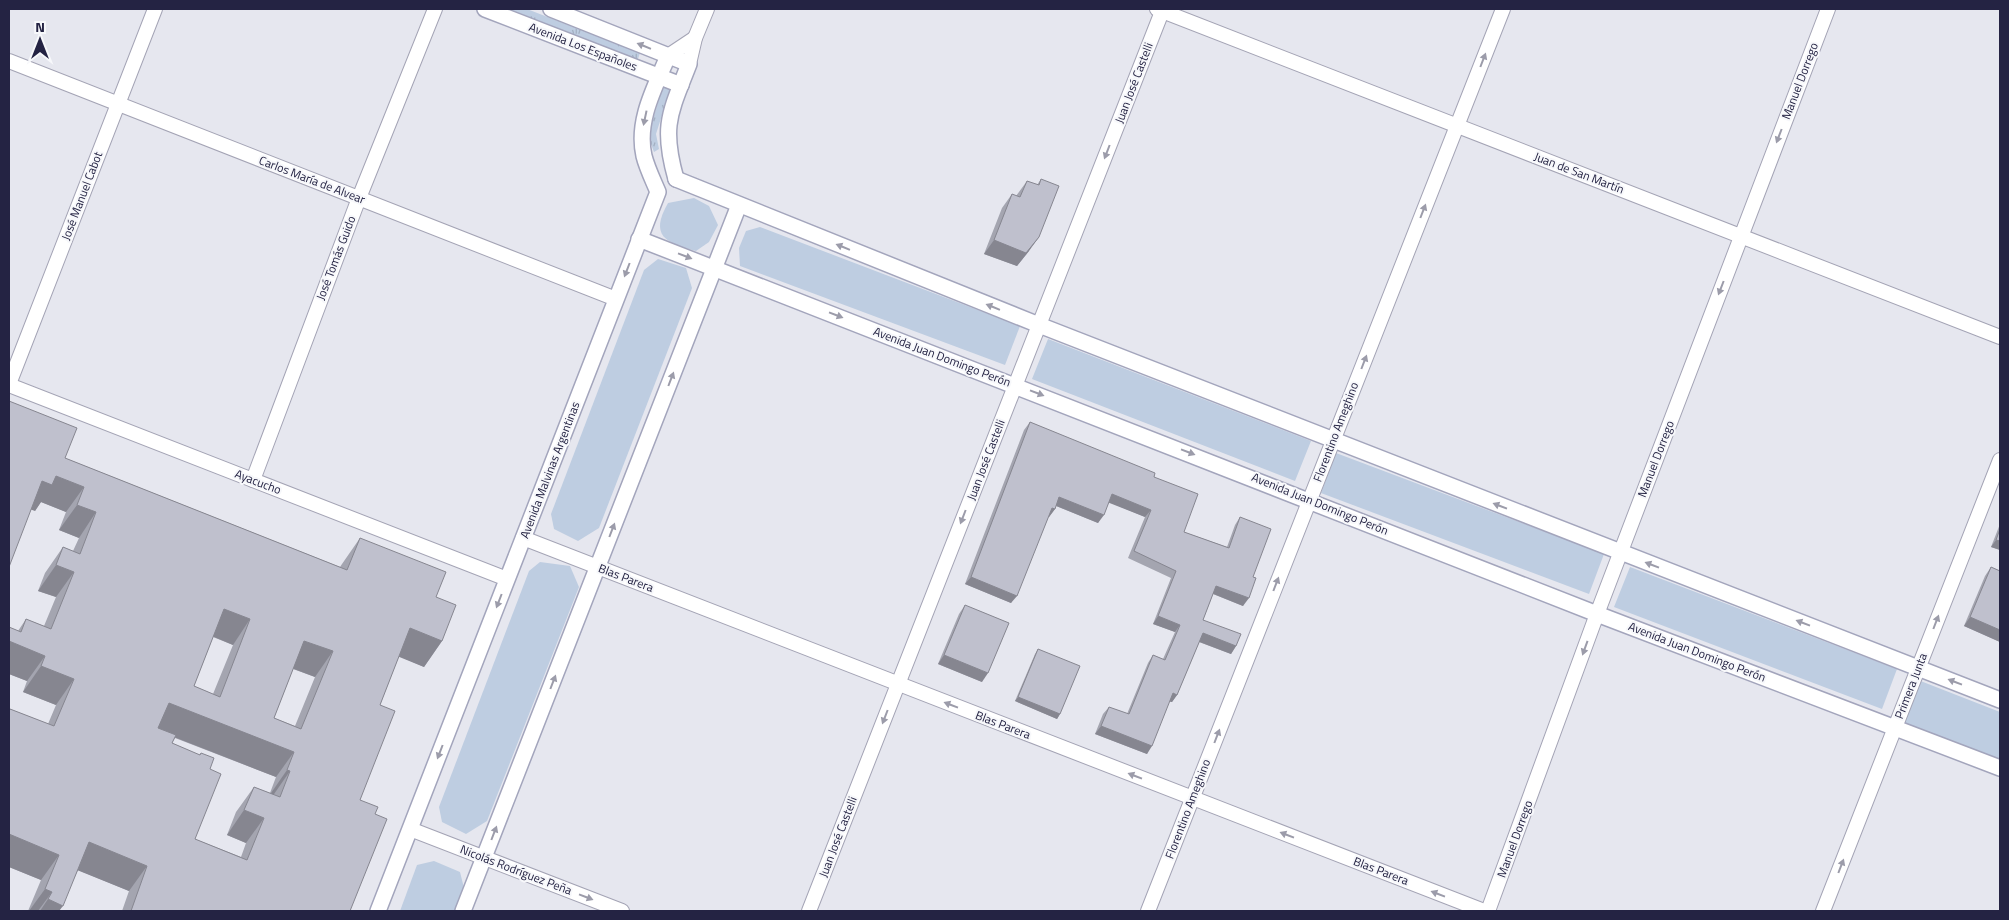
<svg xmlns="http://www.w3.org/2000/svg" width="2009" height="920" viewBox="0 0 2009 920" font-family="'Titillium Web',sans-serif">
<defs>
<pattern id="grass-tufts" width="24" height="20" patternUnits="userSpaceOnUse" patternTransform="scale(1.25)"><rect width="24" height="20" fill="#becde1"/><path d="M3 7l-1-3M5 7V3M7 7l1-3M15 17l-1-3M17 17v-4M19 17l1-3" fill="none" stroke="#a3b0c2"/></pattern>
</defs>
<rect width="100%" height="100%" fill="#e6e7ef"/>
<g fill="url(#grass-tufts)">
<path d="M507 9H527L640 53 637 61Z"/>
<path d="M666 87 670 90 656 134 659 149 654 152 648 136 662 89Z"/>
</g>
<g fill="#becde1">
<path d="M694 198 709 206 718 225 709 242 696 251C666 243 649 236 668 203Z"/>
<path d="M760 227 1020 326 1005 365 740 266 739 248 746 231Z"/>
<path d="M658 259 686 268 692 288 599 528 578 541 554 529 551 514 644 270Z"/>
<path d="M1048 339 1311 441 1295 481 1032 379Z"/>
<path d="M1336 453 1604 554 1589 594 1321 493Z"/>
<path d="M540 562 570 566 579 587 487 821 466 834 442 822 439 807 529 571Z"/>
<path d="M1630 567 1897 669 1882 709 1614 607Z"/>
<path d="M1918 680 2000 712V760L1903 722Z"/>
<path d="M434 861 460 872 464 888 455 911H400L417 865Z"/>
</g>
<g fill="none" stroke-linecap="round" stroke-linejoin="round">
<defs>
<g id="street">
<path d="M1157 9 2000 337"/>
<path d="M668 56 695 38"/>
<path d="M9 61 616 299"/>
<path d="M689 64 695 38 707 9"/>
<path d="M9 384 155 9"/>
<path d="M9 385 507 579"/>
<path d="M253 480 359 198 435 9"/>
<path d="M523 538 1484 911"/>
<path d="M410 829 622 911"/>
<path d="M809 911 1163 9"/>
<path d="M1148 911 1503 9"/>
<path d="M1488 911 1597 614 1828 9"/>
<path d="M1823 911 2000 460"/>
</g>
<g id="secondary">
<path d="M485 9 681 85"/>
<path d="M551 9 689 64C670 113 661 126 676 179"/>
<path d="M676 179 1039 325 2000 700"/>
<path d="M639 239 1597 614 2000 768"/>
<path d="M378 911 658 192C653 180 647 168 644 156 636 121 655 87 668 56"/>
<path d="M463 911 739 205"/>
</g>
</defs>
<use href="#street" stroke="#a4a4b5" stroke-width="16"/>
<use href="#secondary" stroke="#a3a5bc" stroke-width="18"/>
<use href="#street" stroke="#fff" stroke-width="14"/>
<use href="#secondary" stroke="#fff" stroke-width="15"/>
</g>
<g fill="#a4a5b0" fill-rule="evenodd">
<path d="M1041 179 1029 251 1017 266 984 254 1002 208 1012 194 1016 196 1027 181 1037 185Z"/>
<path d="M9 401 65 458 340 567 342 564 360 538 436 597 442 641 424 667 399 656 380 705 360 800 375 814 350 911H122L129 891 78 870 59 911H28L41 880 9 867V711L10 709 48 724 56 705 23 692 27 681 9 674V627L18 631 26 619 44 626 56 597 38 591 45 573 63 547 73 551 79 538 59 530 66 512 41 502 35 511ZM213 637 233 645 213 694 194 686ZM293 669 315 677 295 726 274 718ZM175 738 276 777 270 793 254 787 236 812 227 835 246 843 241 857 195 839 210 769 201 753 199 755 172 743Z"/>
<path d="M1030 422 1154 477 1184 532 1227 547 1235 525 1240 517 1253 577 1243 606 1213 594 1203 620 1236 646 1231 654 1199 642 1177 695 1172 702 1169 701 1147 754 1095 734 1103 714 1109 707 1127 714 1148 663 1153 655 1163 659 1175 632 1153 624 1171 578 1128 558 1145 517 1109 502 1098 523 1056 506 1055 509 1049 517V516L1011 603 965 584 1024 430Z"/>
<path d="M2000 524V550L1991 547Z"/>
<path d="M1991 567 2000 571V642L1964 626 1985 576Z"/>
<path d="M965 605 982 682 938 664 959 614Z"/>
<path d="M1038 649 1060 714 1057 719 1015 701 1035 654Z"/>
</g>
<g fill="#868690">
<path d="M1039 237 1029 251 1017 266 984 254 994 240Z"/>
<path d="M56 476 84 487 66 512 41 502 35 511 24 507 42 481Z"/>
<path d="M1112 494 1151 510 1145 517 1107 502Z"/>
<path d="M1059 497 1104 515 1098 523 1054 505Z"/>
<path d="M77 505 96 512 79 538 59 530Z"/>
<path d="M1052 508 1055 509 1049 517 1047 516Z"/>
<path d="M1996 540 2000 541V550L1991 547Z"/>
<path d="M56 565 74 572 56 597 38 591Z"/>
<path d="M971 577 1017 596 1011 603 965 584Z"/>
<path d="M1216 586 1249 598 1243 606 1211 593Z"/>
<path d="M224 609 250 619 233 645 207 634Z"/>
<path d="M1158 616 1180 625 1175 632 1153 624Z"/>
<path d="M1970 617 2000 630V642L1964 626Z"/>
<path d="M410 628 442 641 424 667 392 654Z"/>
<path d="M1203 633 1236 646 1231 654 1197 641Z"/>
<path d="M9 641 45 656 27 681 9 674Z"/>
<path d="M304 641 333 651 315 677 286 666Z"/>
<path d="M944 655 988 673 982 682 938 664Z"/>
<path d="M41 666 74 679 56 705 23 692Z"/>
<path d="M1173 693 1177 695 1172 702 1167 701Z"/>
<path d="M1018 697 1060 714 1057 719 1015 701Z"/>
<path d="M169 703 294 752 276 777 151 728Z"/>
<path d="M1101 726 1152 746 1147 754 1095 734Z"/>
<path d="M287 770 290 771 272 797 269 796Z"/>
<path d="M244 810 264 818 246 843 227 835Z"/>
<path d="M9 834 59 855 41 880 9 867Z"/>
<path d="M89 842 147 866 129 891 72 868Z"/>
<path d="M45 889 52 892 38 911H29Z"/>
<path d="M48 899 63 906 59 911H40Z"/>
</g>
<g fill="#bfc0cd" stroke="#868690" fill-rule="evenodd">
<path d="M1041 179 1059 186 1039 237 1026 253 994 240 1012 194 1020 197 1027 181 1039 185Z"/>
<path d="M9 401 77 428 65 458 347 570 360 538 446 572 436 597 456 605 442 641 410 628 380 705 395 711 360 800 378 807 375 814 387 819 350 911H131L147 866 89 842 63 906 48 899 52 892 45 889 59 855 9 834V712L10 709 54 726 74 679 41 666 45 656 9 641V627L21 632 26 619 51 629 74 572 56 565 63 547 80 554 96 512 77 505 84 487 56 476 52 485 42 481 9 567ZM224 609 250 619 220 697 194 686ZM304 641 333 651 301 729 274 718ZM169 703 294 752 287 770 290 771 280 797 254 787 244 810 264 818 247 860 195 839 221 774 210 769 214 758 201 753 200 755 172 743 176 735 158 728Z"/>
<path d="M1030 422 1155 473 1154 477 1198 494 1184 532 1229 548 1240 517 1271 529 1253 577 1256 578 1249 598 1216 586 1203 620 1241 634 1236 646 1203 633 1177 695 1173 693 1152 746 1101 726 1109 707 1129 714 1153 655 1165 660 1180 625 1158 616 1176 571 1134 551 1151 510 1112 494 1104 515 1059 497 1055 509 1052 508 1017 596 971 577Z"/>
<path d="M2000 529V541L1996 540Z"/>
<path d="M1991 567 2000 571V630L1970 617Z"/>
<path d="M965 605 1009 623 988 673 944 655Z"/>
<path d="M1038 649 1080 666 1060 714 1018 697Z"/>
</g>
<defs><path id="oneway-solid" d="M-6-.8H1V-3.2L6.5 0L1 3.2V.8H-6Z" transform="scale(1.25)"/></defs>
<g fill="#9c9caa">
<use href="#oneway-solid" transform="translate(644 46) rotate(-158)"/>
<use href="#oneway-solid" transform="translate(1483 60) rotate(-69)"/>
<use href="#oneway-solid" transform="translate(645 118) rotate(102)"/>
<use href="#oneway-solid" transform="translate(1779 136) rotate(111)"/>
<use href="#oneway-solid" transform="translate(1107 152) rotate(111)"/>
<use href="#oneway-solid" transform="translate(1423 211) rotate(-69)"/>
<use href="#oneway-solid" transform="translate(843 247) rotate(-158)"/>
<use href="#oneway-solid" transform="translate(685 256) rotate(21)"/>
<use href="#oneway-solid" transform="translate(627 270) rotate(111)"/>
<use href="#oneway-solid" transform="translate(1721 288) rotate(111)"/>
<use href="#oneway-solid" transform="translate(993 307) rotate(-158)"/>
<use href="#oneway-solid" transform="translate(836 315) rotate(21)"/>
<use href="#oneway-solid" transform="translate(1364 362) rotate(-69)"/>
<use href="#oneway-solid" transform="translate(671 379) rotate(-69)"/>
<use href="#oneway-solid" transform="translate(1037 393) rotate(21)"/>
<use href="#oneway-solid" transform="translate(1188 452) rotate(21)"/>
<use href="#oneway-solid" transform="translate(1500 506) rotate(-159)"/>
<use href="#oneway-solid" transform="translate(963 517) rotate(111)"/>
<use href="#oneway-solid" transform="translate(612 530) rotate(-69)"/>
<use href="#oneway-solid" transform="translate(1652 565) rotate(-159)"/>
<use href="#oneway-solid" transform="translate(1276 584) rotate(-69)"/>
<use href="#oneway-solid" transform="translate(499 601) rotate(111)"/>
<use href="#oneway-solid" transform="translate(1936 622) rotate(-69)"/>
<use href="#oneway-solid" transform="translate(1803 623) rotate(-159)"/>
<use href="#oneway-solid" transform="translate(1585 648) rotate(110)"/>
<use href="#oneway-solid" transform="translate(553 682) rotate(-69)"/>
<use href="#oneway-solid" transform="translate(1955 682) rotate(-159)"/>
<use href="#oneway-solid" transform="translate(951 705) rotate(-159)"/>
<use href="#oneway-solid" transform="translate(885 717) rotate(111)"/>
<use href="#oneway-solid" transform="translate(1217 736) rotate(-69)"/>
<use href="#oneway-solid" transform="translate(440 752) rotate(111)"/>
<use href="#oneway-solid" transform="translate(1135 776) rotate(-159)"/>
<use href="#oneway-solid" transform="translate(494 833) rotate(-69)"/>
<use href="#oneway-solid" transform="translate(1287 835) rotate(-159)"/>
<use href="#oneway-solid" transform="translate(1841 866) rotate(-69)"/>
<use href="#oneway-solid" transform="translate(1438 894) rotate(-159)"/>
<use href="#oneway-solid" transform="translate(586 897) rotate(21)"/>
</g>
<g text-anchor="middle" stroke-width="4" stroke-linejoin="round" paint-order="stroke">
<g font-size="12" fill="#242343" stroke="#f7f8fb">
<text transform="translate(583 47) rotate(21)" y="4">Avenida Los Españoles</text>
<text transform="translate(1800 81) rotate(-69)" y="4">Manuel Dorrego</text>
<text transform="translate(1134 83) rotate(-69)" y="4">Juan José Castelli</text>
<text transform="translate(1579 173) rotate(21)" y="4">Juan de San Martín</text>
<text transform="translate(312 180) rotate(21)" y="4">Carlos María de Alvear</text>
<text transform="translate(82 196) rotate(-69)" y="4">José Manuel Cabot</text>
<text transform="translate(336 258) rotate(-69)" y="4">José Tomás Guido</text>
<text transform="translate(942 357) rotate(21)" y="4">Avenida Juan Domingo Perón</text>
<text transform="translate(1336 432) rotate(-69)" y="4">Florentino Ameghino</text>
<text transform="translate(1656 459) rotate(-69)" y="4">Manuel Dorrego</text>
<text transform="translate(986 460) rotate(-69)" y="4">Juan José Castelli</text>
<text transform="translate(550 470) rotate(-69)" y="4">Avenida Malvinas Argentinas</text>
<text transform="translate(258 482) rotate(21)" y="4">Ayacucho</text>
<text transform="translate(1320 504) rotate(22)" y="4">Avenida Juan Domingo Perón</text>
<text transform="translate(626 578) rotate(21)" y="4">Blas Parera</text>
<text transform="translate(1697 652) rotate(21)" y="4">Avenida Juan Domingo Perón</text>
<text transform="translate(1911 686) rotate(-69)" y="4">Primera Junta</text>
<text transform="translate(1003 725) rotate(21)" y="4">Blas Parera</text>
<text transform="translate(1188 809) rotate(-69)" y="4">Florentino Ameghino</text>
<text transform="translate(838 837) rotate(-69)" y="4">Juan José Castelli</text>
<text transform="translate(1515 839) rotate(-70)" y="4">Manuel Dorrego</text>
<text transform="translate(516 870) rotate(21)" y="4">Nicolás Rodríguez Peña</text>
<text transform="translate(1381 871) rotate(21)" y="4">Blas Parera</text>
</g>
</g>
<rect width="2009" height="920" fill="none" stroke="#242343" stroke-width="20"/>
<g transform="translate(40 40)" stroke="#f7f8fb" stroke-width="4" paint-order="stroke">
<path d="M0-4L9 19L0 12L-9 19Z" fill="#242343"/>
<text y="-8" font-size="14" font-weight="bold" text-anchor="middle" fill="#242343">N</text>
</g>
</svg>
